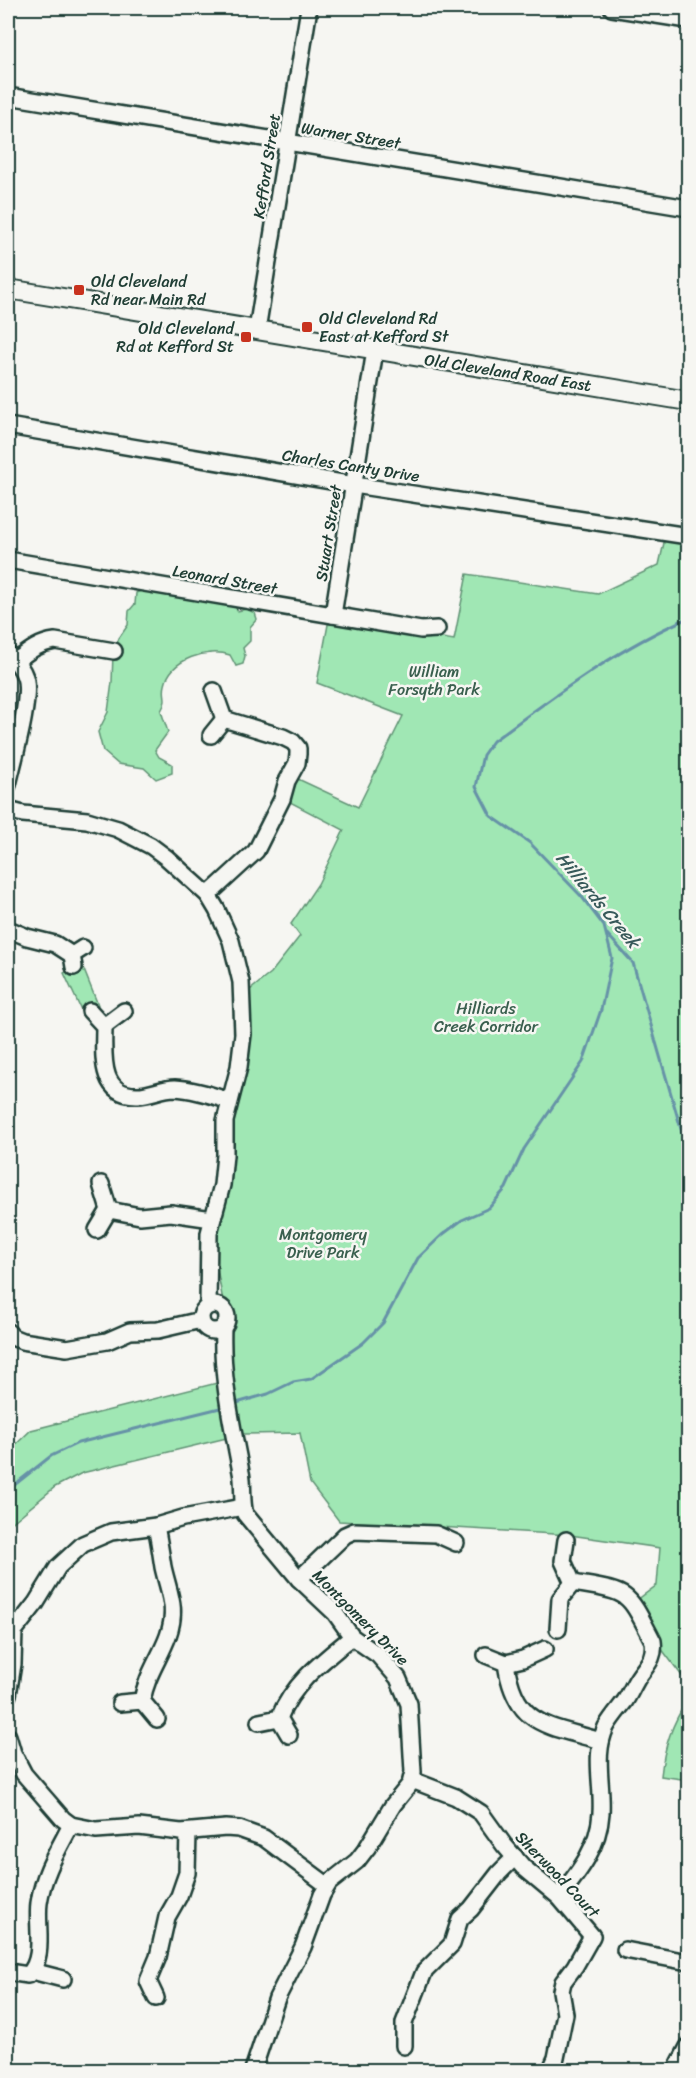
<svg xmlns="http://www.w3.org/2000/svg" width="696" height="2078" viewBox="0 0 696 2078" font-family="Sriracha,sans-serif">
<rect width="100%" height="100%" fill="#f6f6f2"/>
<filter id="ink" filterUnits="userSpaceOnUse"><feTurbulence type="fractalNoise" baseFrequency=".0167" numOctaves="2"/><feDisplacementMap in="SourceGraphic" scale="12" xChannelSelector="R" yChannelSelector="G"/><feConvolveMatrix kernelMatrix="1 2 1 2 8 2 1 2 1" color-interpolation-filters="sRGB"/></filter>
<g filter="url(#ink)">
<g fill="#a0e7b4" stroke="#609274" stroke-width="1.5">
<path d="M668 525 688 529V1684L661 1648 637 1600 657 1585 660 1548 570 1535 339 1521 310 1483 300 1433 243 1434 82 1473 55 1487 8 1526V1452L31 1430 233 1379 230 1346 232 1312 222 1296 214 1251 230 1160 235 1114 243 1087 250 1048V990L271 973 300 936 291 924 318 884 344 830 288 801 298 779 358 807 403 716 317 683 329 619 454 640 467 574 598 594 659 565Z"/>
<path d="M147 588 232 603 238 611 246 609 255 613 257 619 250 627V641L243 648 245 656 243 664 236 666 230 655C208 648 171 658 165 685 162 697 169 697 161 711L168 732 155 750 159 757 172 764V773L156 779 144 768 118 764 103 751 98 732 108 712 112 682 113 654 119 638 128 625 129 611 135 604 136 593Z"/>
<path d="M82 965 98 1005 83 1014 64 973 74 967Z"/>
<path d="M688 1699V1780L661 1776C664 1746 672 1724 688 1699Z"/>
</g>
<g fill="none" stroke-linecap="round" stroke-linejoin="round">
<g stroke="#6692a7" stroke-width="3">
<path d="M607 934 633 963 688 1153"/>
<path d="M233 1404 268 1394 293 1382 311 1379 363 1343 383 1323 418 1258 442 1235 462 1220 489 1208 506 1188 524 1149 583 1062 601 1010 612 958 604 926 582 897 530 843 491 816 476 787 483 755 493 741 508 730C565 688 623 646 688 618"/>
<path d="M8 1490 51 1456 78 1443 224 1407"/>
</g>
<defs>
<g id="minor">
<path d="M612 8 688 20"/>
<path d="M8 96 688 208"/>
<path d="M257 330 309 8"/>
<path d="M8 426 354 485 688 536"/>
<path d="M8 560 421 630 437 629"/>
<path d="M333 615 375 350"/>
<path d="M8 654C15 660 22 668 25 677 32 697 13 762 8 785"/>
<path d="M16 661C29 651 39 643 55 641L114 651"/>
<path d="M211 735 224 719"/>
<path d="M8 810 23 814 87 820 118 829 151 846 167 858 208 895 217 910 231 941 241 982 243 1034 239 1067 225 1121V1155L222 1185 209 1233 208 1306"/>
<path d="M208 895 256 851 282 799 287 781 297 763 298 754V748L293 742 283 737 224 719 214 691"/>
<path d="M8 929 27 937 55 944 72 955"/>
<path d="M74 967 72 955 83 948"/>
<path d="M90 1011 104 1026C104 1053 98 1096 138 1095 150 1095 162 1088 175 1088 193 1089 212 1095 229 1101"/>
<path d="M104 1026 124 1011"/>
<path d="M101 1184 109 1210 140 1216 171 1213 212 1219"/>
<path d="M97 1230 109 1210"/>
<circle cx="214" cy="1318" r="13"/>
<path d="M223 1328C221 1377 232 1424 241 1472 244 1486 241 1500 245 1514L299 1579 335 1613 352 1637 378 1655 398 1678 409 1704 413 1772 410 1784 393 1805 367 1848 357 1861 329 1883 322 1895 303 1947 277 1998 253 2070"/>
<path d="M8 1332 12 1337 22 1341 67 1348 107 1341 130 1331 158 1330 201 1320"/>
<path d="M156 1526C159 1540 161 1554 163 1567 169 1594 178 1608 168 1636 160 1658 146 1676 142 1701L157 1719"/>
<path d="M566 1540 563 1561 573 1583"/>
<path d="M299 1579 345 1535 354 1531 436 1534 456 1543"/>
<path d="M558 1629 560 1599 573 1583C631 1593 626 1589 653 1641 656 1660 644 1667 636 1681 632 1688 629 1695 625 1701 618 1710 611 1718 606 1727 593 1755 603 1784 601 1813 599 1847 579 1872 559 1897"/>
<path d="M486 1655 506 1663C515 1728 549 1725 601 1741"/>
<path d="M506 1663 523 1659 545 1649"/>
<path d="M8 1695 13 1664 14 1631 36 1603 58 1567 83 1544 111 1532 156 1526 183 1518 243 1507"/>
<path d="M120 1703 142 1701"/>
<path d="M279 1718 289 1735"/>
<path d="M259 1722 279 1718C294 1682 323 1661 352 1637"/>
<path d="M8 1736 13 1753 24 1774 63 1819 71 1825 96 1830 139 1827 181 1832 226 1828 239 1829 264 1838 327 1885"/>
<path d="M412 1780 456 1797 481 1813 504 1845 523 1867 559 1897 592 1936 575 1966 563 1982 561 1991 565 2014 556 2058 551 2069"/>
<path d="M625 1950 688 1962"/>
<path d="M32 1971 63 1979"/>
<path d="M8 1972 28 1975C46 1958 36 1925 39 1903 43 1874 58 1850 71 1825"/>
<path d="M156 1998 148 1981 158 1957 167 1917 179 1896 187 1873 188 1832"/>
<path d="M404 2046V2023L424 1972 452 1944 460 1919 471 1909 499 1873 515 1857"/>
<path d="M676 2070 688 2047"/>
</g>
<path id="major" d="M8 289 688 401"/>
</defs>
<use href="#minor" stroke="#1f3d34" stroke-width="20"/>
<use href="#major" stroke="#1f3d34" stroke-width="22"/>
<use href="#minor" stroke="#f6f6f2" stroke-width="15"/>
<use href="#major" stroke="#f6f6f2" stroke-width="18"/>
</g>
</g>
<g fill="#c8321e" stroke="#f6f6f2" stroke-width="2">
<rect x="73" y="284" width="12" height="12" rx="3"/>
<rect x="301" y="321" width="12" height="12" rx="3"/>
<rect x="240" y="331" width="12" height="12" rx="3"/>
</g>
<g text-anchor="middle" stroke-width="5" stroke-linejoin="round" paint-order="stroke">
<g font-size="16" fill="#1f3d34" stroke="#f6f6f2">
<text transform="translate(351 135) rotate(9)" y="6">Warner Street</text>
<text transform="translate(266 166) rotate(-81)" y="6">Kefford Street</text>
<text transform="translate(508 372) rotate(9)" y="6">Old Cleveland Road East</text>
<text transform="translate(351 465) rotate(9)" y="6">Charles Canty Drive</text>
<text transform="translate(328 533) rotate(-81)" y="6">Stuart Street</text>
<text transform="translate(225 579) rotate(10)" y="6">Leonard Street</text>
<text transform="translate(361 1617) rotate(45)" y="6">Montgomery Drive</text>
<text transform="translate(558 1874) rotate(46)" y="6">Sherwood Court</text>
</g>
<g font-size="16" fill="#1f3d34" stroke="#f6f6f2" text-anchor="start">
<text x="91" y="287">Old Cleveland<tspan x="91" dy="18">Rd near Main Rd</tspan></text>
<text x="319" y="324">Old Cleveland Rd<tspan x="319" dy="18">East at Kefford St</tspan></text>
<text x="234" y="334" text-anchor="end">Old Cleveland<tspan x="234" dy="18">Rd at Kefford St</tspan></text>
</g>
<g font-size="16" fill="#395f4e" stroke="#f6f6f2">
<text x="434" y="677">William<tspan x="434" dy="18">Forsyth Park</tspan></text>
<text x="486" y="1014">Hilliards<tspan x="486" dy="18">Creek Corridor</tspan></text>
<text x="323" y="1240">Montgomery<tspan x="323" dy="18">Drive Park</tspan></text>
</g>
<g font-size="18" font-style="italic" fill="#37595a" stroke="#f6f6f2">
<text transform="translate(598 900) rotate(50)" y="6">Hilliards Creek</text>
</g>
</g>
<rect width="696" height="2078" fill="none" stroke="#f6f6f2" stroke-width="30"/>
<rect x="15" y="15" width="666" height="2048" fill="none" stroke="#1f3d34" stroke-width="2" filter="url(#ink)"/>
</svg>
